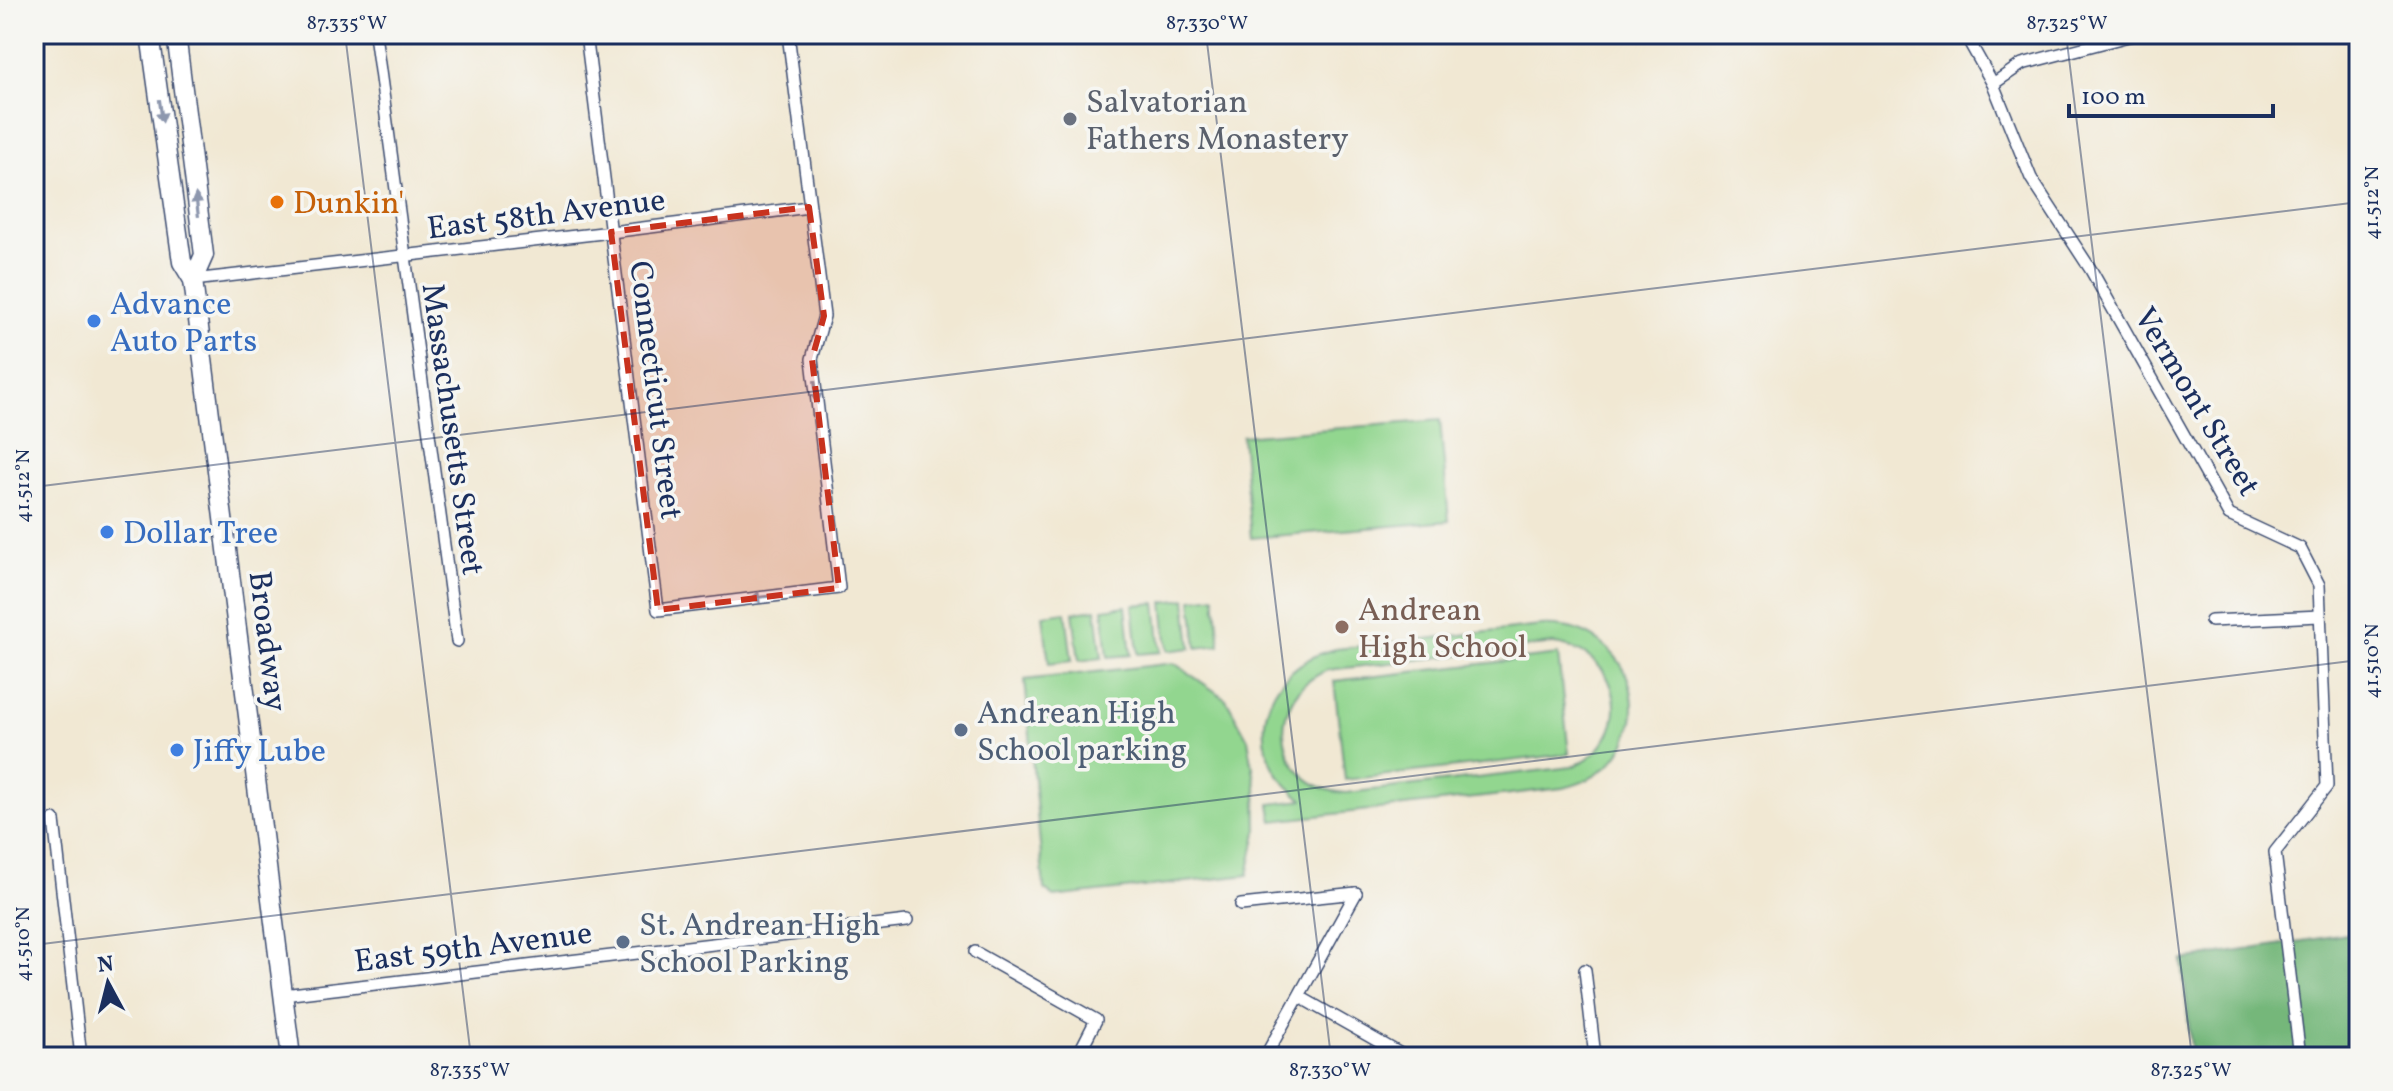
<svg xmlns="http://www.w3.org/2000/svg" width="2393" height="1091" viewBox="0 0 2393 1091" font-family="Vollkorn,serif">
<rect width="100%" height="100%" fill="#f6f6f2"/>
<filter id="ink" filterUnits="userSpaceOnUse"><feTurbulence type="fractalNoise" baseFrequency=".0125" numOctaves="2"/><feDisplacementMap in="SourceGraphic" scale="16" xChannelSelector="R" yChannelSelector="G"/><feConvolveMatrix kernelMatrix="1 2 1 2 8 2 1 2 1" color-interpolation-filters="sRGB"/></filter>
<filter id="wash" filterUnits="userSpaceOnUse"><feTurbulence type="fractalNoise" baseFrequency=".006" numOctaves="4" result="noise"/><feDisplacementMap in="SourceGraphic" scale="32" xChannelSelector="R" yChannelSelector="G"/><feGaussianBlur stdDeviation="1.8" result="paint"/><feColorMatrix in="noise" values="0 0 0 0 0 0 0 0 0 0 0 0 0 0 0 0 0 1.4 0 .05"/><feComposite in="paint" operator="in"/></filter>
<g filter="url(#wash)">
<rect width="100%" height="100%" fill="#f1e8d3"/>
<g fill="#92d68f" stroke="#568276" stroke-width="2" fill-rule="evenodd">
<path d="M1440 420 1449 521 1251 538 1242 436Z"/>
<path d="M1215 596 1220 645 1197 648 1192 599Z"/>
<path d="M1186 599 1191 648 1168 651 1163 602Z"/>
<path d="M1156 603 1161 652 1138 654 1133 605Z"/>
<path d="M1126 606 1131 655 1108 657 1103 609Z"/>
<path d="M1096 609 1102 658 1079 661 1073 612Z"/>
<path d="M1066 612 1072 661 1049 664 1043 615Z"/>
<path d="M1541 626C1649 621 1669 765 1563 788L1273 821 1270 804 1303 800C1292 790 1281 781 1274 768 1247 714 1281 661 1336 649ZM1554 644C1625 653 1638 739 1572 767L1346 793C1274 788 1261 697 1328 670Z"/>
<path d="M1558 655 1569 754 1345 780 1334 681Z"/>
<path d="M1174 663 1226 699 1248 739 1256 786 1257 832 1248 875 1054 897 1044 889 1025 680Z"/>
</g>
<path fill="#75b77a" stroke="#48736c" stroke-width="2" d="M2359 932V1057H2192L2182 960Z"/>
</g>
<g filter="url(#ink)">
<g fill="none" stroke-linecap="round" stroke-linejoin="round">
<defs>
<g id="minor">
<path d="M375 34 457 641"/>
<path d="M586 34 658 610 839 588 812 359 824 316 788 34"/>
<path d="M1965 34 1993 84 2031 178 2091 270 2229 515 2300 548 2319 585 2327 786 2275 852 2300 1057"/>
<path d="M1993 84 2022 64 2136 34"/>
<path d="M193 280 611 232 809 207"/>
<path d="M2211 621 2320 616"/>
<path d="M54 820 81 1057"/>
<path d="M1241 905 1356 893"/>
<path d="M975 952 1096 1020 1077 1057"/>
<path d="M1585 970 1595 1057"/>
<path d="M283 995 907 921"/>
<path d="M1300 997 1406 1057"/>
<path d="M1265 1057 1356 893"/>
</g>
<g id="primary">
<path d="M150 34 182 262 193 280 291 1057"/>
<path d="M176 34 204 255 193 280"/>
</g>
</defs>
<use href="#minor" stroke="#3b4b70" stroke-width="14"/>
<use href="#primary" stroke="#3b4b70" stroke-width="21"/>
<use href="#minor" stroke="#fff" stroke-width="11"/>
<use href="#primary" stroke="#fff" stroke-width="18"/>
</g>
<defs><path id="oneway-solid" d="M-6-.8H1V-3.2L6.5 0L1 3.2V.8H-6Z" transform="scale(2)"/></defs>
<g fill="#8d97ae">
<use href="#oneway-solid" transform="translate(161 111) rotate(82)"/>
<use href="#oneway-solid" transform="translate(197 205) rotate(-97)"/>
<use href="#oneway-solid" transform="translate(816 392) rotate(83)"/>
<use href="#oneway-solid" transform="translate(762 597) rotate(173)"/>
</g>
</g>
<path fill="#c8321e" fill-opacity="0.2" stroke="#c8321e" stroke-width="6" stroke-dasharray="16 10" stroke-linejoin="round" d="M809 207 824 316 812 359 839 588 658 610 611 232Z"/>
<path fill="none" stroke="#1b2f5e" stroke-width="2" stroke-opacity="0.45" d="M345 34 471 1057M1206 34 1331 1057M2066 34 2192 1057M34 487 2359 202M34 945 2359 660"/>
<circle fill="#6b7280" stroke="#f6f6f2" stroke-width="3" cx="1070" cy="119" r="8"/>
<circle fill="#e8710a" stroke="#f6f6f2" stroke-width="3" cx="277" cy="202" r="8"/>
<g fill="#3f7fe0" stroke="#f6f6f2" stroke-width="3">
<circle cx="94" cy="321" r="8"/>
<circle cx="107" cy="532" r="8"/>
<circle cx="177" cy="750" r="8"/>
</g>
<circle fill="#8d6e63" stroke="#f6f6f2" stroke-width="3" cx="1342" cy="627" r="8"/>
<g fill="#5c6f8a" stroke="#f6f6f2" stroke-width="3">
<circle cx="961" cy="730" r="8"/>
<circle cx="623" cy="942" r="8"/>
</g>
<g text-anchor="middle" stroke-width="7" stroke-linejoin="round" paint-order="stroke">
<g font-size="32" fill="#5b616d" stroke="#f6f6f2" text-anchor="start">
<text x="1086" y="112">Salvatorian<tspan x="1086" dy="37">Fathers Monastery</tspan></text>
</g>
<g font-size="32" fill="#c56008" stroke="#f6f6f2" text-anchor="start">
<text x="293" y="213">Dunkin'</text>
</g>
<g font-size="32" fill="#1b2f5e" stroke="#f6f6f2">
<text transform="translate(546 213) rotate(-7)" y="11">East 58th Avenue</text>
<text transform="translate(657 390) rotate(83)" y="11">Connecticut Street</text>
<text transform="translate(2198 401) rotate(59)" y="11">Vermont Street</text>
<text transform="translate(454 429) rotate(82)" y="11">Massachusetts Street</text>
<text transform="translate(269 641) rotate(83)" y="11">Broadway</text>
<text transform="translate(473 946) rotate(-7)" y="11">East 59th Avenue</text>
</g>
<g font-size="32" fill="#366cbe" stroke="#f6f6f2" text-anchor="start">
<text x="110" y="314">Advance<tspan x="110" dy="37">Auto Parts</tspan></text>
<text x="123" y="543">Dollar Tree</text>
<text x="193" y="761">Jiffy Lube</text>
</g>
<g font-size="32" fill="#785e54" stroke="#f6f6f2" text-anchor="start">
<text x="1358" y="620">Andrean<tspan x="1358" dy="37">High School</tspan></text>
</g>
<g font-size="32" fill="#4e5e75" stroke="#f6f6f2" text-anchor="start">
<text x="977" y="723">Andrean High<tspan x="977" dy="37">School parking</tspan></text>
<text x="639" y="935">St. Andrean High<tspan x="639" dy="37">School Parking</tspan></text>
</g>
</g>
<rect width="2393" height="1091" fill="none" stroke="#f6f6f2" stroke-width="88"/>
<g transform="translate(108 983) rotate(353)" stroke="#f6f6f2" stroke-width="6" paint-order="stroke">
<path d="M0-6L14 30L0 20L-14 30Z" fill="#1b2f5e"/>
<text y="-12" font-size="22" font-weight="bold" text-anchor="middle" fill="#1b2f5e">N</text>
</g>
<path d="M2069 104v12h204v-12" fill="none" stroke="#1b2f5e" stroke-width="4"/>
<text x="2081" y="104" font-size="24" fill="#1b2f5e" stroke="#f6f6f2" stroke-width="6" paint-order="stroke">100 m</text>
<rect x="44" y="44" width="2305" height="1003" fill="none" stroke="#1b2f5e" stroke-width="3"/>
<g font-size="20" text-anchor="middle" fill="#1b2f5e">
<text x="347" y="29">87.335°W</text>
<text x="1207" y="29">87.330°W</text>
<text x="2067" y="29">87.325°W</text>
<text transform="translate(2371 203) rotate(-90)" y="7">41.512°N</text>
<text transform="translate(22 486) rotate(-90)" y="7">41.512°N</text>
<text transform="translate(2371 661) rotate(-90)" y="7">41.510°N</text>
<text transform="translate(22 944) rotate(-90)" y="7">41.510°N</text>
<text x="470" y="1076">87.335°W</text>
<text x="1330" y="1076">87.330°W</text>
<text x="2191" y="1076">87.325°W</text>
</g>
</svg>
